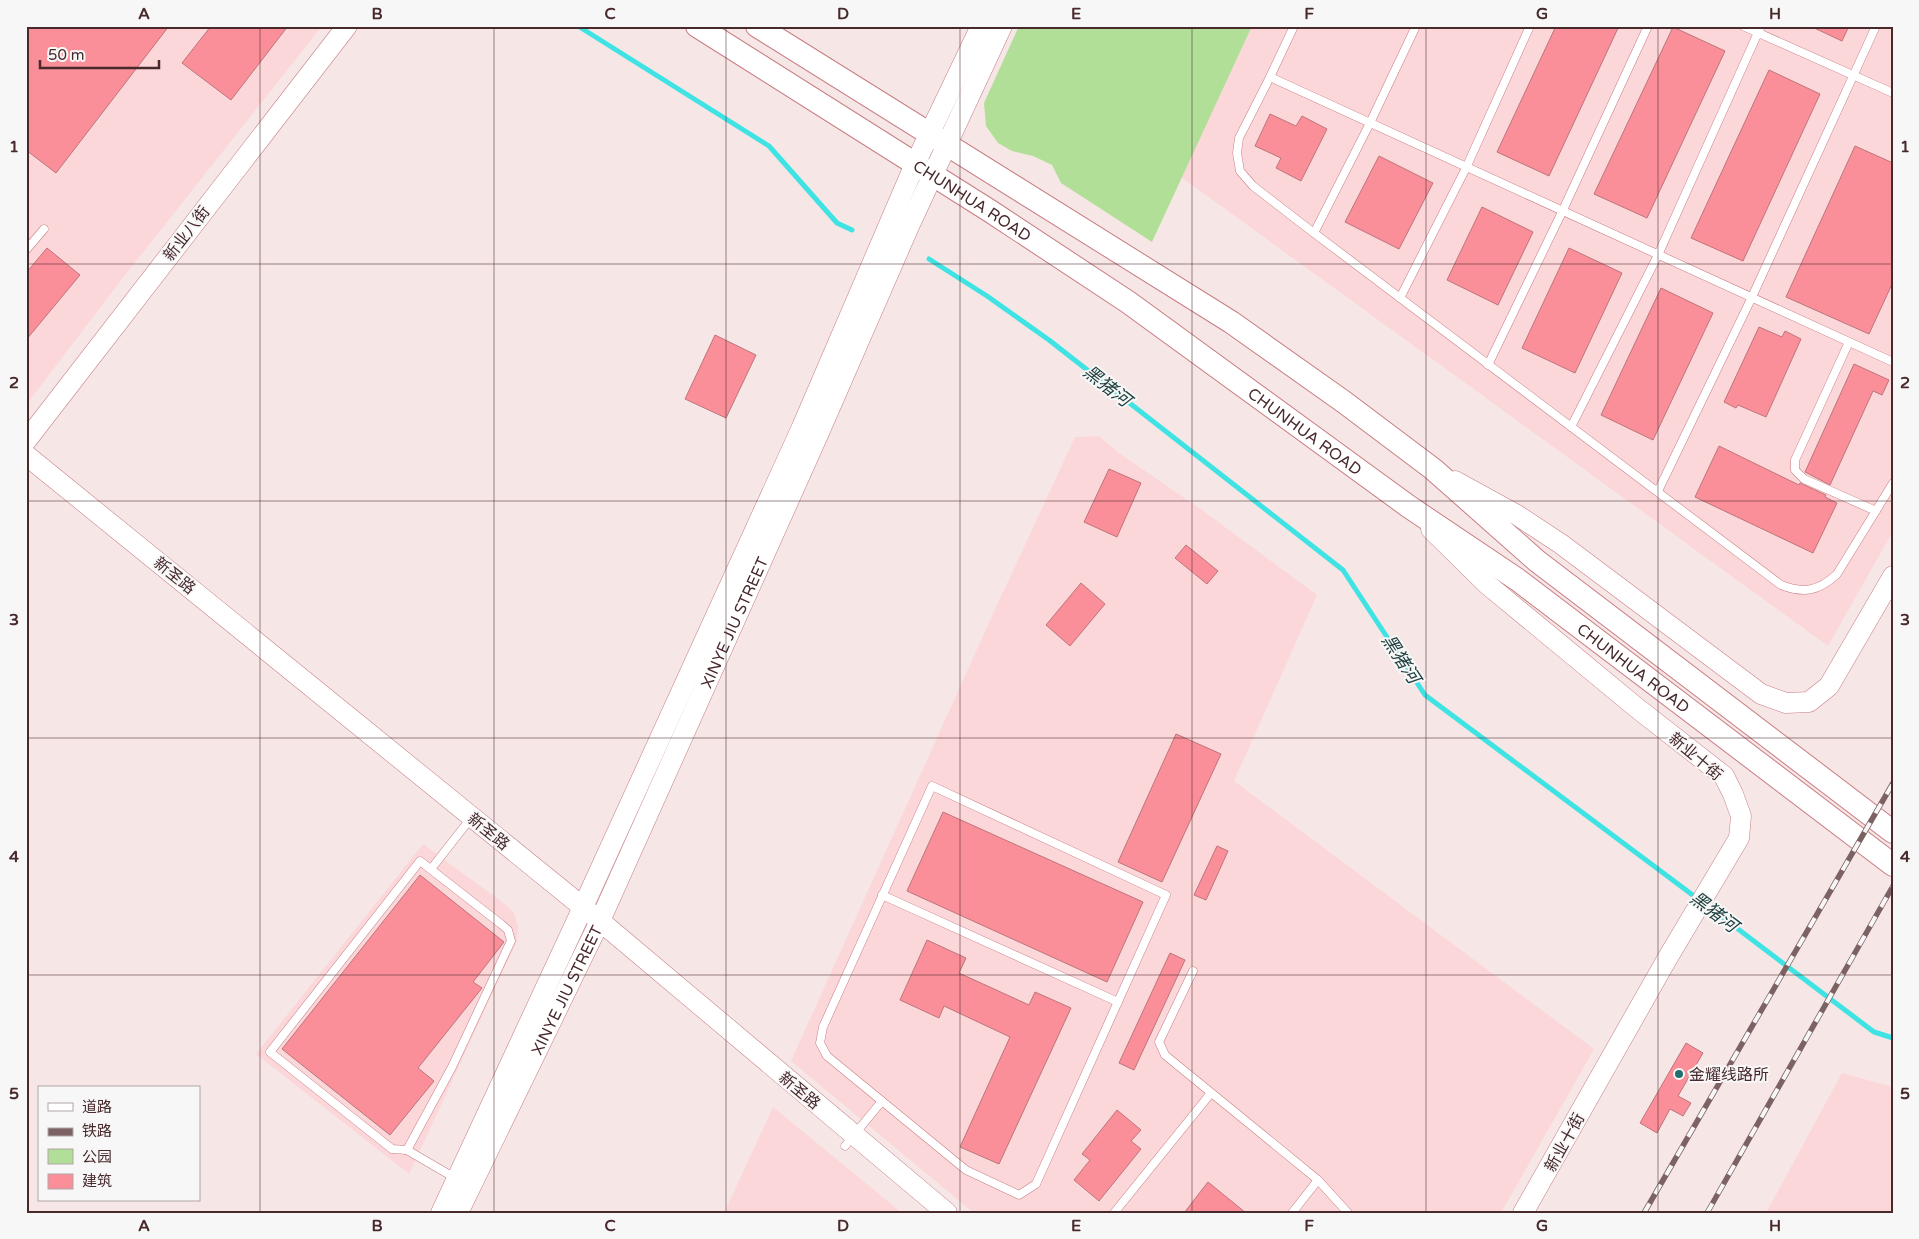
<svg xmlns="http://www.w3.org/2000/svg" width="1919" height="1239" viewBox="0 0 1919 1239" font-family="'Varela Round','Noto Sans SC',sans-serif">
<rect width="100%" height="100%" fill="#f7e6e6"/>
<g fill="#fcd7d9">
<path d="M26 26H322L122 279 29 401H26Z"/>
<path d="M1252 26H1893V531L1828 646 1181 177Z"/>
<path d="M1099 436 1119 453 1202 510 1317 595 1234 781 1594 1049 1501 1213H974L791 1061 998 603 1075 437Z"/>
<path d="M423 844 506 905 514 913 518 927 517 941 409 1174 256 1054Z"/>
<path d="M1842 1073 1893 1087V1213H1766Z"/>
<path d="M773 1107 902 1213H724Z"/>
</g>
<path fill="#b2df98" d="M1019 26H1252L1152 242 1061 183 1052 165 1033 156 1012 151 998 143 986 126 984 103Z"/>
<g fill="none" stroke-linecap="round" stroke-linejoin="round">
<g stroke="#40e3e3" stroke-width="5">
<path d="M578 26 769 146 837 223 852 230"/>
<path d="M929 259 987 296 1049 340 1343 570 1425 695 1698 899"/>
<path d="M1705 904 1874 1032 1893 1038"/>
</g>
</g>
<g fill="#fa8f99" stroke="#bd747a">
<path d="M26 26H169L56 173 26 150Z"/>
<path d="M211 26H288L231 100 182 63Z"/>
<path d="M1556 26H1619L1549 176 1497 152Z"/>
<path d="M1810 26H1849L1842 41Z"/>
<path d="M1673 27 1725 51 1647 218 1594 194Z"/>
<path d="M1769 70 1820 94 1743 261 1691 238Z"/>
<path d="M1270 114 1296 126 1302 116 1327 129 1301 181 1276 168 1281 158 1255 146Z"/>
<path d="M1855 146 1893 163V282L1869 334 1786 297Z"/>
<path d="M1379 156 1433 183 1399 249 1345 222Z"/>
<path d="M1482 207 1533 232 1498 305 1447 280Z"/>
<path d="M47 248 80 275 26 340V273Z"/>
<path d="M1569 248 1622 273 1575 373 1522 348Z"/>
<path d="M1661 288 1713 313 1653 440 1601 415Z"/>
<path d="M1759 327 1782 337 1785 331 1801 339 1766 417 1738 405 1736 408 1724 402Z"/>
<path d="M715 335 756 355 726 418 685 399Z"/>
<path d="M1854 364 1889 380 1882 395 1873 391 1830 485 1805 472Z"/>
<path d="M1719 446 1799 485 1800 483 1826 495 1825 497 1837 503 1813 553 1695 497Z"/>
<path d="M1109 469 1141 483 1117 537 1084 522Z"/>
<path d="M1186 545 1218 571 1207 584 1175 558Z"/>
<path d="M1081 583 1105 604 1070 646 1046 625Z"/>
<path d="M1176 734 1221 754 1162 882 1118 862Z"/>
<path d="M943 812 1143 902 1107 982 907 891Z"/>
<path d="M1217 846 1228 851 1206 900 1194 895Z"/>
<path d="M420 875 504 942 473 982 482 988 418 1068 434 1081 390 1135 282 1049Z"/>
<path d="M927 940 966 958 959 973 1029 1005 1035 992 1071 1008 999 1164 960 1147 1010 1037 944 1006 939 1018 900 1000Z"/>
<path d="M1170 953 1185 960 1134 1070 1119 1063Z"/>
<path d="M1686 1043 1703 1053 1678 1096 1691 1103 1683 1116 1670 1109 1657 1133 1640 1123Z"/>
<path d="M1117 1110 1141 1130 1131 1141 1141 1149 1099 1201 1074 1180 1090 1160 1082 1154Z"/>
<path d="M1208 1182 1246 1213H1184Z"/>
</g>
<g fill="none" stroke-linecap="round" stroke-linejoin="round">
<defs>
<g id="lane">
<path d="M1294 26 1270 77 1239 138 1237 153 1240 171 1253 186 1314 233 1781 585C1804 594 1819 591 1837 574L1893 483"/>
<path d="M1743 26 1893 93"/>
<path d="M1270 77 1893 362"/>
<path d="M1314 233 1370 123 1416 26"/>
<path d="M26 250 44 229"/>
<path d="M1400 298 1466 168 1530 26"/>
<path d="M1849 342 1795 460V470L1804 479 1876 511"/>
<path d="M1488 365 1562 212 1648 26"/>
<path d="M1571 427 1658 255 1761 26"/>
<path d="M1658 491 1752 297 1876 26"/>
<path d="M932 786 1166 895 1036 1184 1019 1195 966 1170 827 1056 820 1043 823 1027Z"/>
<path d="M420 861 501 924 508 930 511 941 452 1067 407 1150 392 1149 270 1052Z"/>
<path d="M431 869 471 818"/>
<path d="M882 895 1118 1002"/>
<path d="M1193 971 1159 1042 1165 1055 1318 1180 1348 1213"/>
<path d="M845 1146 882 1101"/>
<path d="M407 1150 455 1178"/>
<path d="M1114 1213 1211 1093"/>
<path d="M1292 1213 1318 1180"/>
</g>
<g id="secondary">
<path d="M26 441 347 26"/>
<path d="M26 455 600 921 947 1213"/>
<path d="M1455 481 1517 515 1561 544 1761 694 1786 703 1809 702 1829 686 1893 576"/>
<path d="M1431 529 1488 585 1637 708 1724 776 1733 794 1741 816 1739 838 1667 959 1523 1213"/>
<path d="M441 1213 578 918 802 427 915 164 981 26"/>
<path id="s1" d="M458 1213 600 921 818 435 910 224 1002 26"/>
</g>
<g id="primary">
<path id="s2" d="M697 26 990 211 1128 302 1408 506 1518 580 1893 865"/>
<path d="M757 26 1231 322 1344 402 1433 469 1537 561 1893 832"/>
</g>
</defs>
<use href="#lane" stroke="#c77d83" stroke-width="9"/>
<use href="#secondary" stroke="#c77d83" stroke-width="21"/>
<use href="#primary" stroke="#c77d83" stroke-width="24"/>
<use href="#lane" stroke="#fff" stroke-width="8"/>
<use href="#secondary" stroke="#fff" stroke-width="20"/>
<use href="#primary" stroke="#fff" stroke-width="22"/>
<defs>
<g id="rail">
<path d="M1644 1213 1893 783"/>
<path d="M1707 1213 1893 886"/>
</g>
</defs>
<use href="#rail" stroke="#7d6264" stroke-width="5.5"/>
<use href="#rail" stroke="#f7f7f7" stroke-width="4" stroke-dasharray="11" stroke-linecap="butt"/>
</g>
<path fill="none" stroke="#48292c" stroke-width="1" stroke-opacity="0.55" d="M260 26V1213M494 26V1213M726 26V1213M960 26V1213M1192 26V1213M1426 26V1213M1658 26V1213M26 264H1893M26 501H1893M26 738H1893M26 975H1893"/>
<circle fill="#236e6e" stroke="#f7f7f7" stroke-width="2" cx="1679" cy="1074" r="5"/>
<g text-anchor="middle" stroke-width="4" stroke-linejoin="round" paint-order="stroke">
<g font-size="16" fill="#48292c" stroke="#f7f7f7">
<text dy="6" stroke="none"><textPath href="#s2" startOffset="326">CHUNHUA ROAD</textPath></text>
<text transform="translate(186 233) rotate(-52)" y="6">新业八街</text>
<text dy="6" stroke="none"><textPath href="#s2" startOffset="731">CHUNHUA ROAD</textPath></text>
<text transform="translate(175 575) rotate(39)" y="6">新圣路</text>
<text dy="6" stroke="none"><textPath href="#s1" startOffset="652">XINYE JIU STREET</textPath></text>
<text dy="6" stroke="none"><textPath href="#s2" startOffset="1136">CHUNHUA ROAD</textPath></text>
<text transform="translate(1696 756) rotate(40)" y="6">新业十街</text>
<text transform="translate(489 831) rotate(39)" y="6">新圣路</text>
<text dy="6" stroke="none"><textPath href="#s1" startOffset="248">XINYE JIU STREET</textPath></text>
<text transform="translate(800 1090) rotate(40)" y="6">新圣路</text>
<text transform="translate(1564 1142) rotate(-61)" y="6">新业十街</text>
</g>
<g font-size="16" fill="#48292c" stroke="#f7f7f7" text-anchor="start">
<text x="1689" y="1080">金耀线路所</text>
</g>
<g font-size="18" font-style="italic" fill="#214141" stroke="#f7f7f7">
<text transform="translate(1107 386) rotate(38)" y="6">黑猪河</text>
<text transform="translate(1401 659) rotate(57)" y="6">黑猪河</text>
<text transform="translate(1714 912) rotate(37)" y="6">黑猪河</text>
</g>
</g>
<rect width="1919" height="1239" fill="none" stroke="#f7f7f7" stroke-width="55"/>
<rect x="38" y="1086" width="162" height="115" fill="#f7f7f7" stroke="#b1a5a6"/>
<rect x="48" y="1103" width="25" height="8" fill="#ffffff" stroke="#b1a5a6"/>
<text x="82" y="1112" font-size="15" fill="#48292c">道路</text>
<rect x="48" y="1128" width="25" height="8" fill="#7d6264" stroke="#b1a5a6"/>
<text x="82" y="1136" font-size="15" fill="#48292c">铁路</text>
<rect x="48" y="1149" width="25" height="15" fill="#b2df98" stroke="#b1a5a6"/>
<text x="82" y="1162" font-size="15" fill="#48292c">公园</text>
<rect x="48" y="1174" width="25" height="15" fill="#fa8f99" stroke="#b1a5a6"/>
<text x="82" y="1186" font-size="15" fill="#48292c">建筑</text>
<path d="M40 60v8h119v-8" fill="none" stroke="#48292c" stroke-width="2.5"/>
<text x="48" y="60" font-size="15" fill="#48292c" stroke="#f7f7f7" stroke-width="4" paint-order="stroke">50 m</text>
<rect x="28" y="28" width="1864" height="1184" fill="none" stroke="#48292c" stroke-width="2"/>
<g font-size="16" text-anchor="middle" font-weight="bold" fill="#48292c">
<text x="144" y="19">A</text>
<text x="377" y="19">B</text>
<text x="610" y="19">C</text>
<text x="843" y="19">D</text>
<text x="1076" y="19">E</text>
<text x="1309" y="19">F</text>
<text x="1542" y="19">G</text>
<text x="1775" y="19">H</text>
<text x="14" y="152">1</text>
<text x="1905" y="152">1</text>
<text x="14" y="388">2</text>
<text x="1905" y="388">2</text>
<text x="14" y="625">3</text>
<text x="1905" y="625">3</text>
<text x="14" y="862">4</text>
<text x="1905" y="862">4</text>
<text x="14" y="1099">5</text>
<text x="1905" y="1099">5</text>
<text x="144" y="1231">A</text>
<text x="377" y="1231">B</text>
<text x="610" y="1231">C</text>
<text x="843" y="1231">D</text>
<text x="1076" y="1231">E</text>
<text x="1309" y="1231">F</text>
<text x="1542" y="1231">G</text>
<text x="1775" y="1231">H</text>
</g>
</svg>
